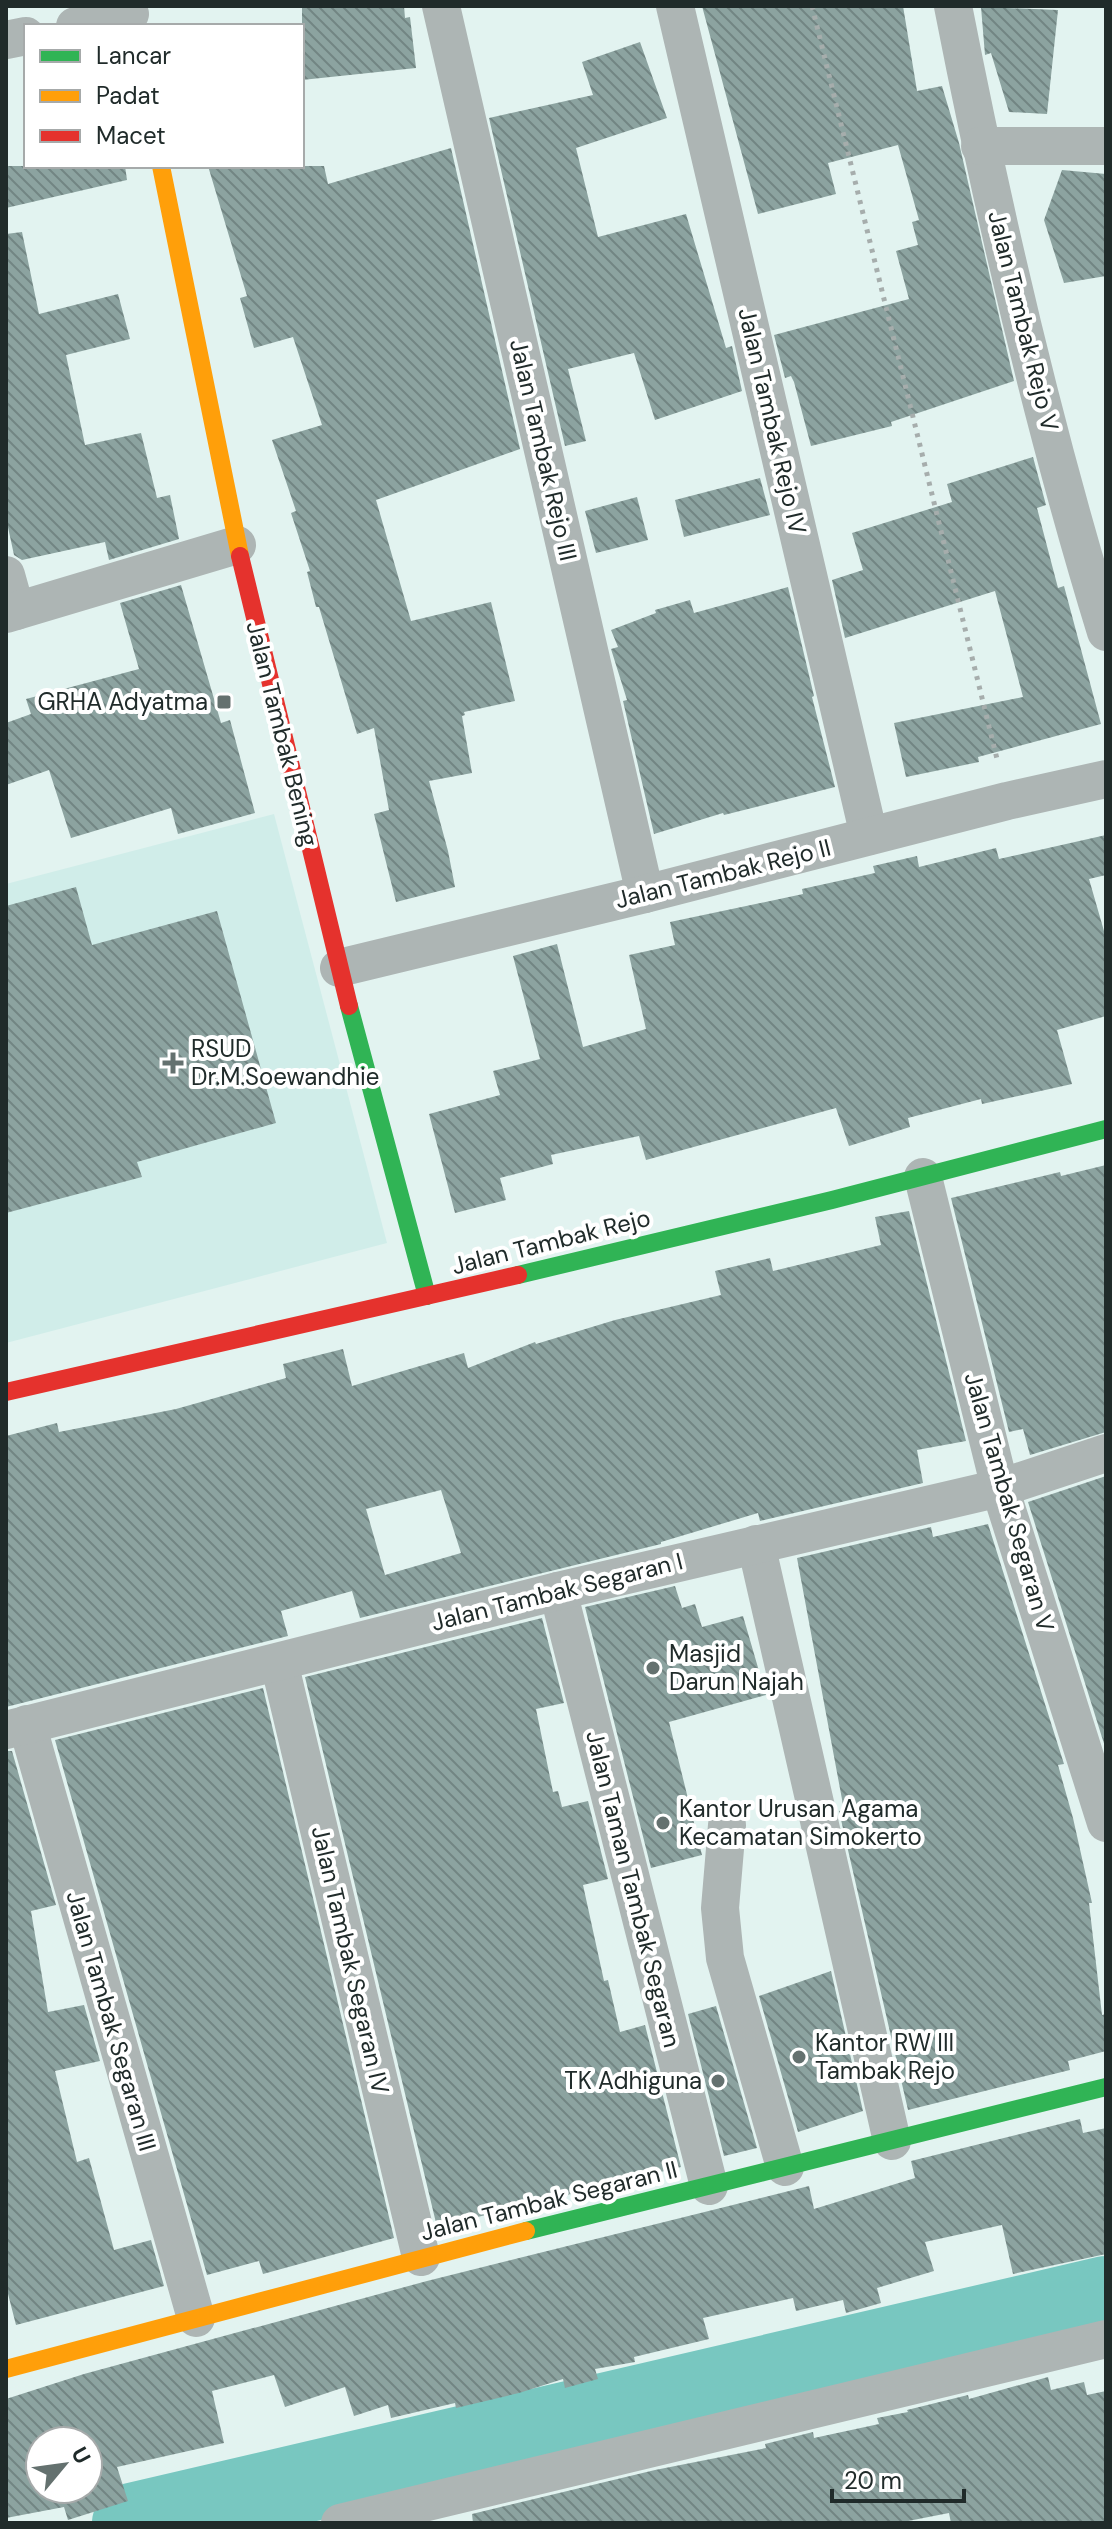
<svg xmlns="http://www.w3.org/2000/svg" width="1112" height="2529" viewBox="0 0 1112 2529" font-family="'DM Sans',sans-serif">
<defs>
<pattern id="building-back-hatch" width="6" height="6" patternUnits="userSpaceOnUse" patternTransform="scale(2)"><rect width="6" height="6" fill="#8ca3a0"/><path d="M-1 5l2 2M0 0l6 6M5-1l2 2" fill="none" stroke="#728583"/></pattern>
</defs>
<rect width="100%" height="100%" fill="#e2f3f0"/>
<path fill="#d0ede9" d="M274 814 387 1243 6 1343V884Z"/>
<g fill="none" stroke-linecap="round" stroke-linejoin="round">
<path stroke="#78c7c0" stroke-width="80" d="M132 2523 1106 2296"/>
</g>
<g fill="url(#building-back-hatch)" fill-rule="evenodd">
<path d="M302 6H404L405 18 410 17 416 68 302 80Z"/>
<path d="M702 6H903L917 91 942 86 959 143 1014 381 891 422 892 426 811 446 794 382 791 376 785 378 774 335 909 299 896 251 918 245 912 222 919 220 898 145 828 163 836 194 758 214Z"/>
<path d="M981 7 1058 10 1047 114 1009 112 991 53 985 55Z"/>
<path d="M640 42 667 118 576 148 598 237 686 214 726 348 732 346 742 391 655 420 634 353 568 369 586 441 565 446 489 118 593 95 582 62Z"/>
<path d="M451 148 520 449 376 500 411 621 491 602 515 701 464 712 465 715 462 716 472 773 429 781 448 851 455 887 396 902 374 814 389 810 374 728 357 734 319 607H316L307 572 310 571 291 513 296 511 272 440 322 425 293 337 254 348 240 298 247 296 208 166H324L328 184Z"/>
<path d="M6 166H125L127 180 6 208Z"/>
<path d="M1062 170 1106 174V276L1064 283 1044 220Z"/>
<path d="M22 232 39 314 118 294 130 339 66 355 85 445 141 433 157 498 170 495 179 539 109 560 105 542 22 560 14 555 6 518V234Z"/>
<path d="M1033 457 1046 505 1037 508 1058 588 1064 586 1101 724 978 757 979 762 906 777 894 723 1023 697 995 591 845 638 832 580 863 570 852 533 952 502 947 484Z"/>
<path d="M760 478 770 515 684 537 675 500Z"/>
<path d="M637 497 648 540 596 553 585 511Z"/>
<path d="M181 585 221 723 230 720 255 813 178 834 171 808 71 838 49 770 6 785V723L31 714 26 699 139 669 120 603Z"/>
<path d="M788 587 814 696 812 697 835 787 724 815 723 813 654 834 623 701 627 700 611 649 618 647 611 630 656 613 655 610 690 600 694 613Z"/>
<path d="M1106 835V875L1089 879 1106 938V1016L1057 1030 1072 1084 982 1104 981 1099 908 1118 910 1127 849 1146 836 1108 646 1160 639 1136 551 1155 553 1164 500 1178 506 1200 455 1213 429 1114 500 1095 493 1071 540 1059 513 956 557 944 583 1047 646 1029 629 955 675 945 670 922 803 894 802 889 875 873 873 866 917 856 919 867 996 848 999 859Z"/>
<path d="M76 887 92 945 217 911 276 1123 137 1162 142 1177 6 1213V906Z"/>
<path d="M1106 1165V1432L1030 1455 1023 1429 1009 1432 951 1198 1060 1172 1061 1176Z"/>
<path d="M909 1211 966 1441 917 1450 923 1483 760 1521 758 1513 661 1542V1544L360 1618 352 1591 281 1611 288 1636 6 1707V1436L57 1423 59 1432 176 1409 286 1378 283 1364 343 1349 352 1386 464 1353 468 1368 535 1342 536 1344 615 1320 721 1295 715 1271 770 1258 773 1271 881 1245 875 1217ZM441 1490 461 1553 385 1575 366 1509Z"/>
<path d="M1106 1476V1750L1028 1502Z"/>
<path d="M988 1524 1064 1764 1058 1765 1073 1818 1092 1903H1089L1102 2015 1106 2014V2051L1068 2061 1070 2070 908 2110 839 1811 844 1810 797 1558 931 1527 933 1537Z"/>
<path d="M675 1586 682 1608 695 1604 702 1627 743 1616 766 1695 669 1722 702 1855 651 1868 585 1607Z"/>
<path d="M542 1618 564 1703 536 1709 553 1792 558 1791 562 1807 588 1801 608 1879 583 1885 604 1981 608 1980 620 2032 645 2025 681 2167 437 2227 305 1677Z"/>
<path d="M263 1688 394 2238 263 2274 259 2261 207 2275 55 1740Z"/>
<path d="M6 1751H12L56 1905 31 1911 48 2012 84 2005 100 2061 55 2071 77 2162 89 2158 114 2250 151 2240 164 2286 16 2325 6 2286Z"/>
<path d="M831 1971 863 2111 798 2132 759 1996Z"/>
<path d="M716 2006 757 2148 724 2156 688 2014Z"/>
<path d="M1080 2119 1083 2133 1106 2128V2254L1013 2274 1002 2225 925 2242 934 2271 877 2288 881 2303 846 2313 843 2300 796 2311 793 2298 703 2318 709 2339 634 2357 635 2362 595 2369 598 2379 565 2388 563 2379 519 2393 456 2408 455 2403 391 2418 388 2405 354 2416 345 2387 285 2407 274 2375 212 2391 224 2443 117 2467 128 2501 68 2520 64 2507 6 2518V2399L84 2374 427 2281 809 2186 814 2209 915 2178 911 2161ZM40 2441H88V2489H40Z"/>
<path d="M1048 2377 1051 2390 1084 2382 1087 2395 1106 2391V2523H951L949 2513 898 2523H473L472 2514 655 2470 766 2448 765 2444 813 2432 814 2438 879 2424 877 2418 908 2412 907 2410 968 2395 969 2399Z"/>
</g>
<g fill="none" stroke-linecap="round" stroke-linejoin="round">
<path stroke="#a6adac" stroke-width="5" stroke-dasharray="4 6" stroke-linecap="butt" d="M812 6 998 763"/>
<g stroke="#adb5b4" stroke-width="38">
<path d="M441 6 645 894"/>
<path d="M675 6 869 836"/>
<path d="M953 6C994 216 1043 427 1106 632"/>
<path d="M75 26 130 14"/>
<path d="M6 40 26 36"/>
<path d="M980 146H1106"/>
<path d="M6 575 16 611"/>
<path d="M6 614 237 545"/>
<path d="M339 968 645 894 1007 801 1106 779"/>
<path d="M923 1177 1000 1488 1106 1823"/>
<path d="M756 1544 892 2141"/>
<path d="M558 1591 709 2186"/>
<path d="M279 1662 421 2257"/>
<path d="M27 1724 196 2318"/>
<path d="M6 1730 558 1591 1000 1488 1106 1453"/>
<path d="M727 1825 720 1908 725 1958 785 2167"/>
<path d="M340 2523 1106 2339"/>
</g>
<g stroke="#30b455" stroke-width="18">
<path d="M349 1006 427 1296"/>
<path d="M518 1275 832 1200 1106 1129"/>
<path d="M526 2231 1106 2087"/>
</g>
<g stroke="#ff9f0a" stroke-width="18">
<path d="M161 166 240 556"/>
<path d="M6 2369 526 2231"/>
</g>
<g stroke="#e5322d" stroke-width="18">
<path d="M240 556 349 1006"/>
<path d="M6 1392 518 1275"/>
</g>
</g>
<g fill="#64716f" stroke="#fff" stroke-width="3">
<rect x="216" y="694" width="16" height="16" rx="4"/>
<path d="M169 1051h8v8h8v8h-8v8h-8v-8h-8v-8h8z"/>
<circle cx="653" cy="1668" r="8"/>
<circle cx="663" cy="1823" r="8"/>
<circle cx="799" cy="2057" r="8"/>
<circle cx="718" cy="2081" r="8"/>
</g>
<g text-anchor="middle" stroke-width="8" stroke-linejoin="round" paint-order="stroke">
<g font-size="24" fill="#202b2a" stroke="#fff">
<text transform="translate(1023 321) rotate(76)" y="8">Jalan Tambak Rejo V</text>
<text transform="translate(772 421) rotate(77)" y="8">Jalan Tambak Rejo IV</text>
<text transform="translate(543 450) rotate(77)" y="8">Jalan Tambak Rejo III</text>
<text transform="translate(282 734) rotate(76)" y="8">Jalan Tambak Bening</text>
<text transform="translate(723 874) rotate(-14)" y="8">Jalan Tambak Rejo II</text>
<text transform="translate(551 1242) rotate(-14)" y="8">Jalan Tambak Rejo</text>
<text transform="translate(1009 1502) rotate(74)" y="8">Jalan Tambak Segaran V</text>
<text transform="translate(557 1592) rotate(-14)" y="8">Jalan Tambak Segaran I</text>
<text transform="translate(633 1889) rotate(76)" y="8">Jalan Taman Tambak Segaran</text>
<text transform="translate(350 1960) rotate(77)" y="8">Jalan Tambak Segaran IV</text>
<text transform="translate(111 2021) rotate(74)" y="8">Jalan Tambak Segaran III</text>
<text transform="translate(549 2201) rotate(-14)" y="8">Jalan Tambak Segaran II</text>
</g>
<g font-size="24" fill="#202b2a" stroke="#fff" text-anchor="start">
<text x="208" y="710" text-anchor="end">GRHA Adyatma</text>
<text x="191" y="1057">RSUD<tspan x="191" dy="28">Dr.M.Soewandhie</tspan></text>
<text x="669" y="1662">Masjid<tspan x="669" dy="28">Darun Najah</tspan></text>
<text x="679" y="1817">Kantor Urusan Agama<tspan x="679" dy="28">Kecamatan Simokerto</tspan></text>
<text x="815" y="2051">Kantor RW III<tspan x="815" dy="28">Tambak Rejo</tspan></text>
<text x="702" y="2089" text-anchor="end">TK Adhiguna</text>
</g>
</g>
<rect width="1112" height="2529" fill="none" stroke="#202b2a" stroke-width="16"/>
<rect x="24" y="24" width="280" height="144" fill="#ffffff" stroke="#a6aaaa" stroke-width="2"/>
<rect x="40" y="50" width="40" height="12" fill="#30b455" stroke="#a6aaaa" stroke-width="2"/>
<text x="96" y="64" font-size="24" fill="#202b2a">Lancar</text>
<rect x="40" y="90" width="40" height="12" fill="#ff9f0a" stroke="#a6aaaa" stroke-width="2"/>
<text x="96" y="104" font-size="24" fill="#202b2a">Padat</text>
<rect x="40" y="130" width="40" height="12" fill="#e5322d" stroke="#a6aaaa" stroke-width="2"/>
<text x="96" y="144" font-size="24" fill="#202b2a">Macet</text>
<g transform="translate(64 2465) rotate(61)"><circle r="38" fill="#ffffff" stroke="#a6aaaa" stroke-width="2"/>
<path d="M0-6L14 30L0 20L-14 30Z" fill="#64716f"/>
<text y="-12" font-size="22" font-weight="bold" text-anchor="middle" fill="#202b2a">U</text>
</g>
<path d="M832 2489v12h132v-12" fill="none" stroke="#202b2a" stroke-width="4"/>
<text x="844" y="2489" font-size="24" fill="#202b2a" stroke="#ffffff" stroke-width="6" paint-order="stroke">20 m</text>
</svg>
